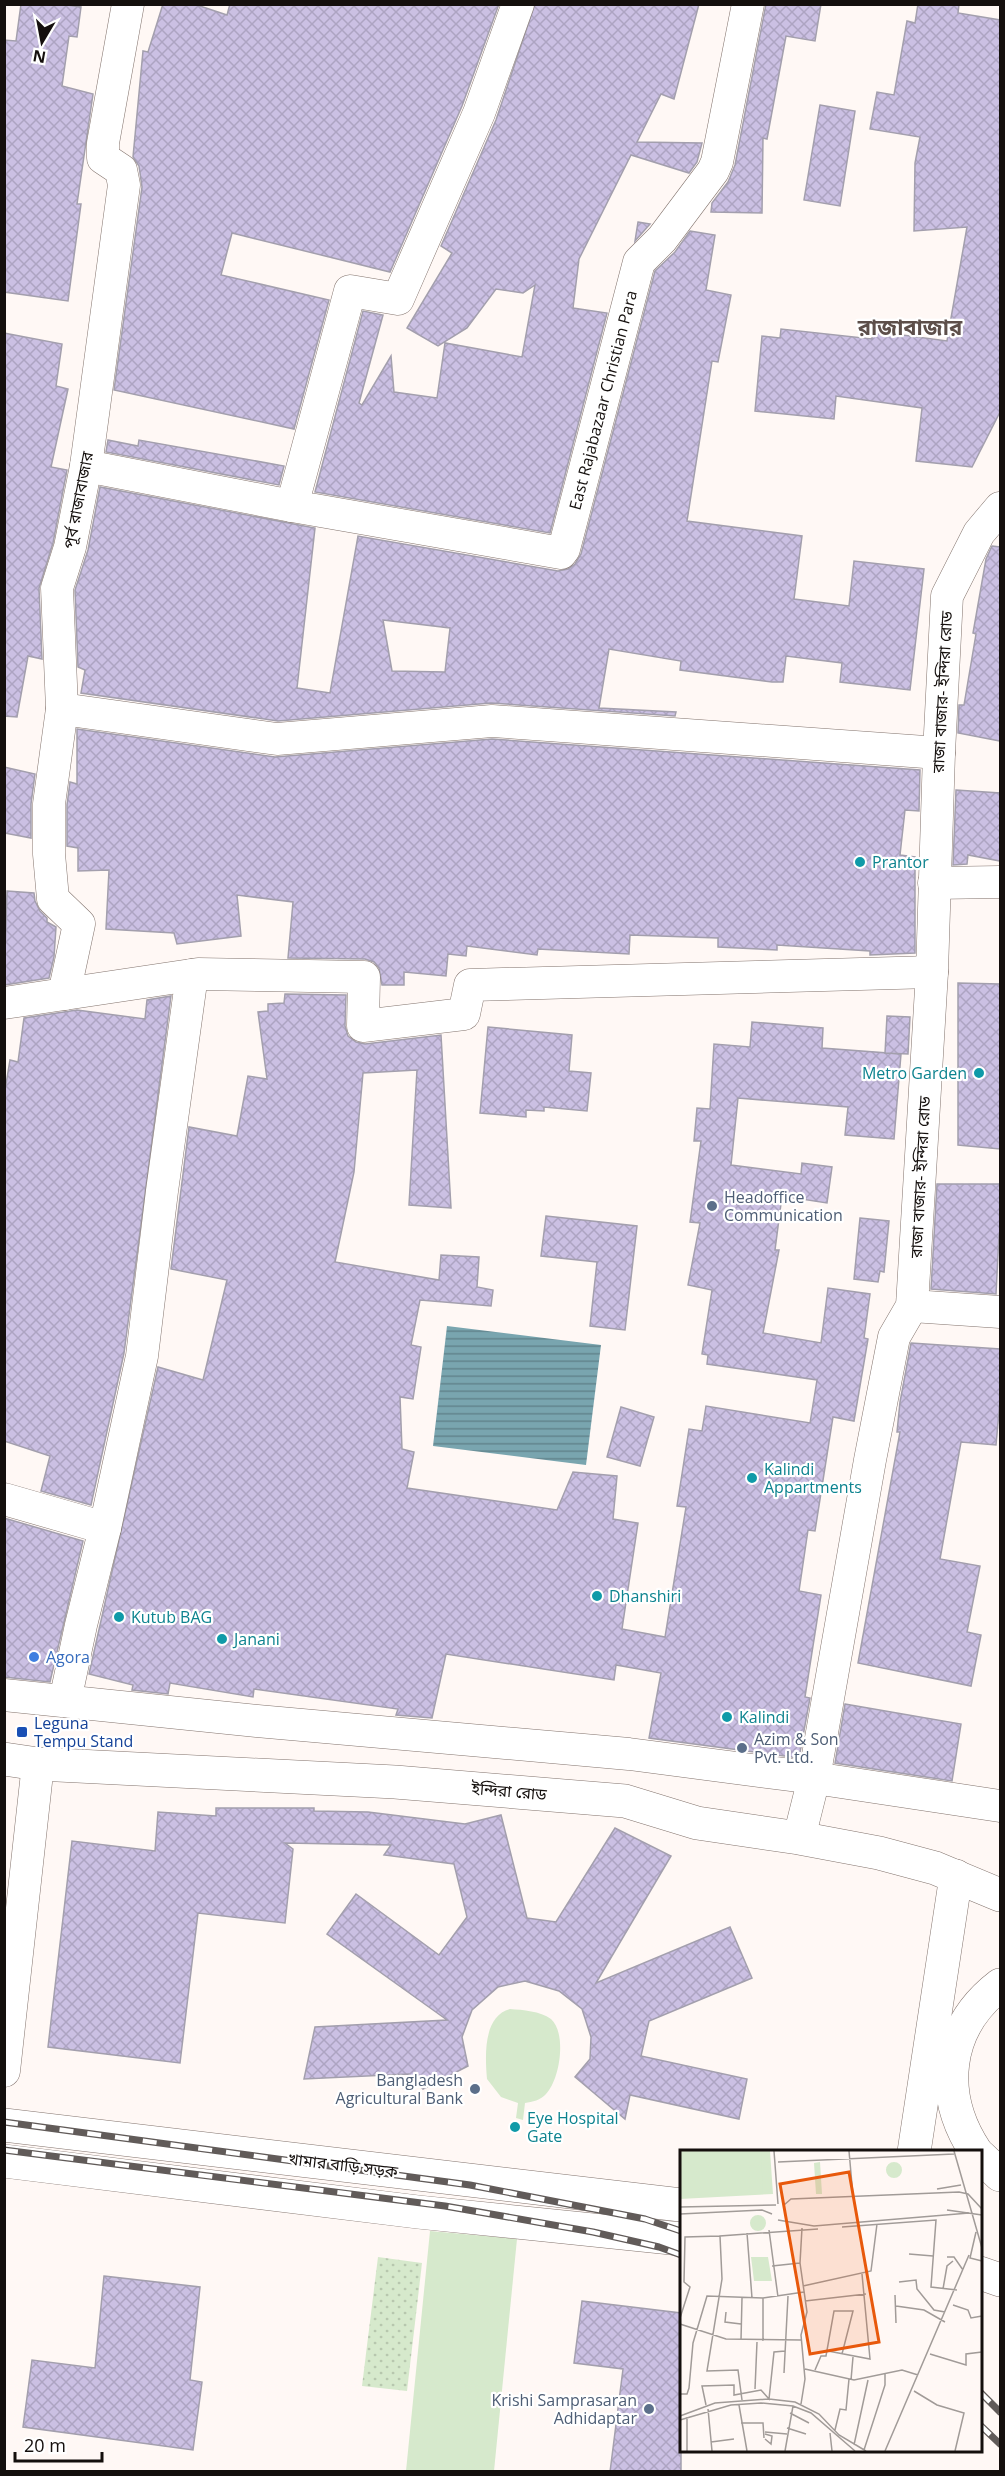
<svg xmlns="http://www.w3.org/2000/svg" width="1005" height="2476" viewBox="0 0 1005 2476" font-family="'Open Sans','Noto Sans Bengali',sans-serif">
<defs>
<pattern id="garden-dots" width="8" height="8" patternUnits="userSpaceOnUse" patternTransform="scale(1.5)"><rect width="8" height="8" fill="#d6e9cc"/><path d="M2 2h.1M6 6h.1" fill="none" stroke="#b7c7ae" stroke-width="1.8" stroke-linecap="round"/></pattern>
<pattern id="water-rules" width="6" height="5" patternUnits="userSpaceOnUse" patternTransform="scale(1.5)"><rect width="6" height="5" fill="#79a5af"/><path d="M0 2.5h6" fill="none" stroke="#62858d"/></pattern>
<pattern id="building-cross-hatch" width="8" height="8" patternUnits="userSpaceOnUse" patternTransform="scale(1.5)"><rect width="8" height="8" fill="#cbc0e3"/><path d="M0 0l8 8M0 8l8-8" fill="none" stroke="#ada4c2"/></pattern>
</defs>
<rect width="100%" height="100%" fill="#fff8f5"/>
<g fill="#d6e9cc">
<path d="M510 2009C523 2010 540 2011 551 2019 567 2033 560 2080 546 2094 541 2100 532 2102 525 2103L523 2120 516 2118 518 2103 501 2097 487 2079C485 2056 483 2016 510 2009Z"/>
<path d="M430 2231 517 2239 494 2471H406Z"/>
</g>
<path fill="url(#garden-dots)" d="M378 2257 422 2263 407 2391 362 2386Z"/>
<path fill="url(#water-rules)" d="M447 1326 601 1345 586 1465 433 1446Z"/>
<g fill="url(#building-cross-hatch)" stroke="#a39fad" stroke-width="1.5" fill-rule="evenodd">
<path d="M21 4H61L81 7 77 37 69 36 62 86 93 94 77 204H81L68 301 4 292V40L16 41Z"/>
<path d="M163 4H194L227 15 230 4H499L462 106 390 272 232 233 221 275 329 300 294 429 114 390 142 187 139 166 133 157 143 51 148 52Z"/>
<path d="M535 4H699L674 99 661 94 637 142 702 143 697 162 689 173 631 155 579 259 573 308 607 313 550 533 315 492 363 311 383 315 359 403 362 405 391 356 394 392 437 398 445 343 522 357 535 285 523 293 496 289 467 328 438 346 407 328 452 253 441 246 496 120Z"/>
<path d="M766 4H821L815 41 786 36 767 139 763 138 762 213 711 212 712 203 728 182 735 165Z"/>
<path d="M918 4H959L958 13 1000 20V412L972 467 916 461 922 408 836 396 834 419 755 411 762 336 780 338 781 329 872 339 873 331 947 341 967 227 914 231 915 163 920 137 870 129 877 92 894 95 907 21 915 23Z"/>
<path d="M820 105 855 111 840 206 804 200Z"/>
<path d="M638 222 650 224 635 241Z"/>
<path d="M690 231 715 235 706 290 731 295 718 362 712 361 687 521 802 536 794 599 849 606 854 561 924 569 910 690 840 682 842 663 786 656 783 682H772L680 670 681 661 609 649 599 708 676 712 675 716 491 703 278 721 81 693 85 670 78 667 75 590 88 550 100 487 315 528 297 688 330 693 358 536 558 571 568 569 575 564 581 554 655 271 675 252ZM383 620 450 628 445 672 392 671Z"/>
<path d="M4 333 62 344 56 386 68 389 51 467 67 470 53 543 39 588 42 659 28 656 17 717 4 716Z"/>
<path d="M108 440 138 446 139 440 284 466 279 485 106 452Z"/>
<path d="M992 546 1000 547V741L958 733 959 705H964L976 634 973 633 986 559Z"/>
<path d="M77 729 275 757 492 739 920 770 919 811 905 810 900 855 915 857V953L870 955V951L777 945V950L718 947V938L630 935 629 954 538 949 537 955 467 946 466 956 448 954 446 976 404 972V985H382L379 968 374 962 365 959 288 958 293 902 237 895 241 936 177 944 174 933 106 929 109 870 78 871V848L67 846V805L70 782 77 784Z"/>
<path d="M4 767 35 774 31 804V838L4 833Z"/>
<path d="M956 790 1000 793V861L968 855 967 864 953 865Z"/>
<path d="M7 891 34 893 35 901 40 911 47 918V922L56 927 54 957 49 978 4 985Z"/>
<path d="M958 983 1000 984V1149L958 1145Z"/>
<path d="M285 994 346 995 345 1026 348 1036 356 1042 365 1044 441 1035 451 1208 409 1205 417 1070 363 1073 354 1172 335 1262 439 1280 441 1255 479 1257 477 1287 493 1290 491 1306 420 1300 411 1345 421 1347 413 1399 400 1397 402 1449 414 1452 407 1488 557 1510 573 1472 617 1476 613 1519 638 1523 622 1629 665 1637 686 1507 677 1506 689 1429 702 1431 706 1406 810 1423 817 1380 707 1364 708 1355 702 1354 712 1290 688 1285 700 1223 690 1222 701 1141H694L697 1108 710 1109 714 1044 750 1047 752 1022 823 1028 822 1048 901 1054 894 1139 845 1135 848 1107 738 1098 731 1165 801 1174 802 1163 832 1167 827 1203 782 1196 775 1250H779L763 1333 821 1343 828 1288 870 1294 864 1338 868 1339 854 1421 833 1417 815 1531 808 1530 799 1591 821 1595 805 1697 810 1698 799 1758 649 1738 661 1673 616 1665 614 1680 446 1654 432 1718 396 1715 398 1709 254 1689 253 1697 170 1683 168 1694 132 1690 133 1685 89 1674 158 1367 203 1380 227 1280 171 1269 189 1127 237 1136 248 1076 267 1079 258 1012 268 1011V1004L284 1003Z"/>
<path d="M171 996 124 1353 91 1505 41 1491 50 1456 4 1441V1096L10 1060 18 1062 24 1018 77 1010 145 1019 147 1000Z"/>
<path d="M887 1016 910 1017 908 1054 885 1053Z"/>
<path d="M488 1027 572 1035 569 1071 591 1073 587 1111 544 1107V1111L526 1110V1117L480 1113Z"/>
<path d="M937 1184H1000V1235H999L996 1294 931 1289Z"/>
<path d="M546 1216 637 1226 625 1330 590 1326 597 1262 541 1256Z"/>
<path d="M860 1218 889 1221 884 1272 880 1271 878 1282 854 1279Z"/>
<path d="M911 1343 1000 1349V1401L996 1445 961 1442 940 1559 980 1566 967 1632 981 1635 971 1686 858 1663 900 1432H897L900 1402Z"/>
<path d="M621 1407 654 1417 640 1466 607 1457Z"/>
<path d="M4 1518 83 1541 50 1682 4 1677Z"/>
<path d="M845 1704 961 1724 952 1781 835 1763Z"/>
<path d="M216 1808H314V1811L368 1812 465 1824 501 1815 527 1918 556 1922 615 1828 671 1856 596 1983 730 1927 752 1978 649 2021 641 2056 747 2079 739 2119 630 2095 625 2119 575 2077 590 2059 591 2037 582 2009 559 1991 525 1981 498 1987 472 2010 462 2037 468 2066 423 2089 409 2074 304 2079 315 2027 447 2020 327 1934 356 1894 439 1955 467 1917 454 1864 384 1855 391 1845 285 1843 293 1849 285 1923 198 1913 180 2063 48 2047 72 1841 155 1851 158 1812 216 1816Z"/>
<path d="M104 2276 200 2287 190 2380 202 2382 193 2450 23 2427 32 2360 95 2368Z"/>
<path d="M582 2301 681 2313V2472H610L623 2369 574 2363Z"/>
</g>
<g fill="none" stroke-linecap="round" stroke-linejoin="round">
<defs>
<g id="minor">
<path id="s1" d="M518 4 479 113 398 299 350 291 292 506 561 553 564 549 639 262 662 239 713 171 717 162 748 4"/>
<path d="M86 466 292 506"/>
<path d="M62 709 277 739 492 721 939 753"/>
<path d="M934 883 1000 882"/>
<path d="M64 994 79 924 53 899 49 854V804L62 709 57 588 70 547 86 466 124 185 121 170 103 158V143L128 4"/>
<path d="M4 1003 198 974 364 977 363 1026 464 1014 470 985 932 972"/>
<path d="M912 1306 1000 1312"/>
<path d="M4 1499 105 1528 81 1625 65 1701"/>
<path d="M105 1528 142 1356 162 1191 192 975"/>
<path d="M4 1695 257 1721 629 1754 814 1778 1000 1806"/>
<path d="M799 1838 814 1778 870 1460 894 1337 912 1306 932 972 939 753 947 596 979 533 1000 508"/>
<path d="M4 2071 38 1764"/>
</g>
<g id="highway">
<path d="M4 1759 38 1764 395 1782 625 1801 697 1823 799 1838 879 1853 935 1868 1000 1895"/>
<path d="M4 2125 681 2205"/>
<path d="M914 2152 956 1876"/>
<path d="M976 2152C938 2095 944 2028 1000 1985"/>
<path d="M980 2156 1000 2175"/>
<path d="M4 2161 418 2212 681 2239"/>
<path d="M980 2273 1000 2280"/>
</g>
</defs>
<use href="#minor" stroke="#83746e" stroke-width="33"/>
<use href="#highway" stroke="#83746e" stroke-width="34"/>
<use href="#minor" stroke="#fff" stroke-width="32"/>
<use href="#highway" stroke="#fff" stroke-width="33"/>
<defs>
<g id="rail">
<path d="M4 2122 470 2185 645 2219 681 2231"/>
<path d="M4 2150 445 2206 593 2232 659 2247 681 2255"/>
<path d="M980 2392 1000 2412"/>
<path d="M980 2425 1000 2444"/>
</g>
</defs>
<use href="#rail" stroke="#615b59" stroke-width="7"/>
<use href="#rail" stroke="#fff" stroke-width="4.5" stroke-dasharray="14" stroke-linecap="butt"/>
</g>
<g fill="#0f9aa8" stroke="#fff" stroke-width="2">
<circle cx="860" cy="862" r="6"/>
<circle cx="979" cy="1073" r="6"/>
<circle cx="752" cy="1478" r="6"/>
<circle cx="597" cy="1596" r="6"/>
<circle cx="119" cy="1617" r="6"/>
<circle cx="222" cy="1639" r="6"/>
<circle cx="727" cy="1717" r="6"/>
<circle cx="515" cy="2127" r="6"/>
</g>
<g fill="#5c6f8a" stroke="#fff" stroke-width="2">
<circle cx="712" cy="1206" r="6"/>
<circle cx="742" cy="1748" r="6"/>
<circle cx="475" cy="2089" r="6"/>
<circle cx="649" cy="2409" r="6"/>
</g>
<circle fill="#3f7fe0" stroke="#fff" stroke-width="2" cx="34" cy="1657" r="6"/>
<rect fill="#1a4fb4" stroke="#fff" stroke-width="2" x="16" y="1726" width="12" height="12" rx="3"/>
<g text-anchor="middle" stroke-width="4.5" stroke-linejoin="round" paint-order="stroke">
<g font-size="16" fill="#140f0d" stroke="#fff">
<text dy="6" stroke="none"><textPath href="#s1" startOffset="1022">East Rajabazaar Christian Para</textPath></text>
<text transform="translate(78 500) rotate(-79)" y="6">পূর্ব রাজাবাজার</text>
<text transform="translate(942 692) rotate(-87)" y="6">রাজা বাজার- ইন্দিরা রোড</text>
<text transform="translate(920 1177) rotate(-87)" y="6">রাজা বাজার- ইন্দিরা রোড</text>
<text transform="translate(509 1791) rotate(5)" y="6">ইন্দিরা রোড</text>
<text transform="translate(343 2165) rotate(7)" y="6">খামার বাড়ি সড়ক</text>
</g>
<g font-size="16" fill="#0d838f" stroke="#fff" text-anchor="start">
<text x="872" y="868">Prantor</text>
<text x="967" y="1079" text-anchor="end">Metro Garden</text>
<text x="764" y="1475">Kalindi<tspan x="764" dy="18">Appartments</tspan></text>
<text x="609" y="1602">Dhanshiri</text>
<text x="131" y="1623">Kutub BAG</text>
<text x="234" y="1645">Janani</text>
<text x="739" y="1723">Kalindi</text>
<text x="527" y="2124">Eye Hospital<tspan x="527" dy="18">Gate</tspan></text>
</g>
<g font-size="16" fill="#4e5e75" stroke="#fff" text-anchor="start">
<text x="724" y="1203">Headoffice<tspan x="724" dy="18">Communication</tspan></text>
<text x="754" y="1745">Azim &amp; Son<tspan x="754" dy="18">Pvt. Ltd.</tspan></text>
<text x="463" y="2086" text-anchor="end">Bangladesh<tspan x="463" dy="18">Agricultural Bank</tspan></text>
<text x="637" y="2406" text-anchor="end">Krishi Samprasaran<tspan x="637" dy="18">Adhidaptar</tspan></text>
</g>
<g font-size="16" fill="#366cbe" stroke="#fff" text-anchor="start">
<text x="46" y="1663">Agora</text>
</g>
<g font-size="16" fill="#164399" stroke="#fff" text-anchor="start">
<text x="34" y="1729">Leguna<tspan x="34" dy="18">Tempu Stand</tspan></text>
</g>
<g font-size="22" font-weight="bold" fill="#5d4f4a" stroke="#fff">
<text x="910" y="335">রাজাবাজার</text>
</g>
</g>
<g transform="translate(680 2150)">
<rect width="302" height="302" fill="#fff8f5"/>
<path d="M0 1H90L93 44 0 49ZM140 12 142 44H136L134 13ZM206 20a8 8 0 1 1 16 0a8 8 0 1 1-16 0Z" fill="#d6e9cc"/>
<path d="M69 1H81L83 43H70ZM70 73a8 8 0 1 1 16 0a8 8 0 1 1-16 0ZM71 107H88L92 131H74Z" fill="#d6e9cc"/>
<path fill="none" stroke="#a19b98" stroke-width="1.5" d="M94 1 98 54M169 1 173 46M274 1 302 98M98 12 274 4M257 39 281 35M104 55 111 49 279 42 288 44 302 59M0 57 96 55M267 60 302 65M0 64 82 60 92 64M98 70 134 76 289 63M162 77 256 70 251 137 277 140M89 80 98 147M296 82 290 108 302 111M67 83 72 148M229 104 253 106M267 107H274L283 120M92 116 120 113M219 132 236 130 237 139 254 160 265 162M123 136 191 121 197 74M263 139 267 116 273 111M215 145 216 173M83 148V191M125 151 186 144M273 155 288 160 291 168 302 166M216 156 244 160 265 172M46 162 45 172 61 174M0 168 10 137 4 132 5 87 40 86M0 174 46 189 121 190M61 190 62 148M148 201 190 209 182 124M250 204 286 215V204L302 202M125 219 174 230 222 220 238 225M135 220 141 206H146L154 161H173L162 204M104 223 108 146M171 230 173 207M75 239 77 192M234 241 257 255 284 263 275 301M0 244H7L9 238 13 193 27 146 83 148 124 142M62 250 58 220 27 221 42 129 40 86 138 79M121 254 125 229 121 185 127 162 120 113 122 78M26 255 22 236 54 235V245L81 240 89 249 94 202 105 201M59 255 67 301M28 259 32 301M110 263 129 273M0 266 35 253 89 249 115 252 139 264 159 285 186 301M0 270 51 255 81 253 113 256 131 263 175 301M61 273H83L84 288M107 278 126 284M155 280 160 259 166 260 169 229M85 282 107 284M150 283 152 301M85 289 91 294 92 286 85 284M31 292 54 289M174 295 188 230M184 300 205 235V224M7 301V267M105 301 113 256M205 301 289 105"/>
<path fill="#e8590c" fill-opacity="0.15" stroke="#e8590c" stroke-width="3" d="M169 22 199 192 130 204 100 34Z"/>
<rect width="302" height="302" fill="none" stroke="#140f0d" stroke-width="3"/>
</g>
<rect width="1005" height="2476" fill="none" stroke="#140f0d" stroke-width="12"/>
<g transform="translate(42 42) rotate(190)" stroke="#ffffff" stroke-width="4.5" paint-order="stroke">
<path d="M0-4.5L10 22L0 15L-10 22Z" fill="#140f0d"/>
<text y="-9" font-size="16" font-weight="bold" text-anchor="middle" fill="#140f0d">N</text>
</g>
<path d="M15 2452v9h87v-9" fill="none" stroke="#140f0d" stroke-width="3"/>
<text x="24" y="2452" font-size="18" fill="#140f0d" stroke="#ffffff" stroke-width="4.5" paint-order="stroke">20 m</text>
</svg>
